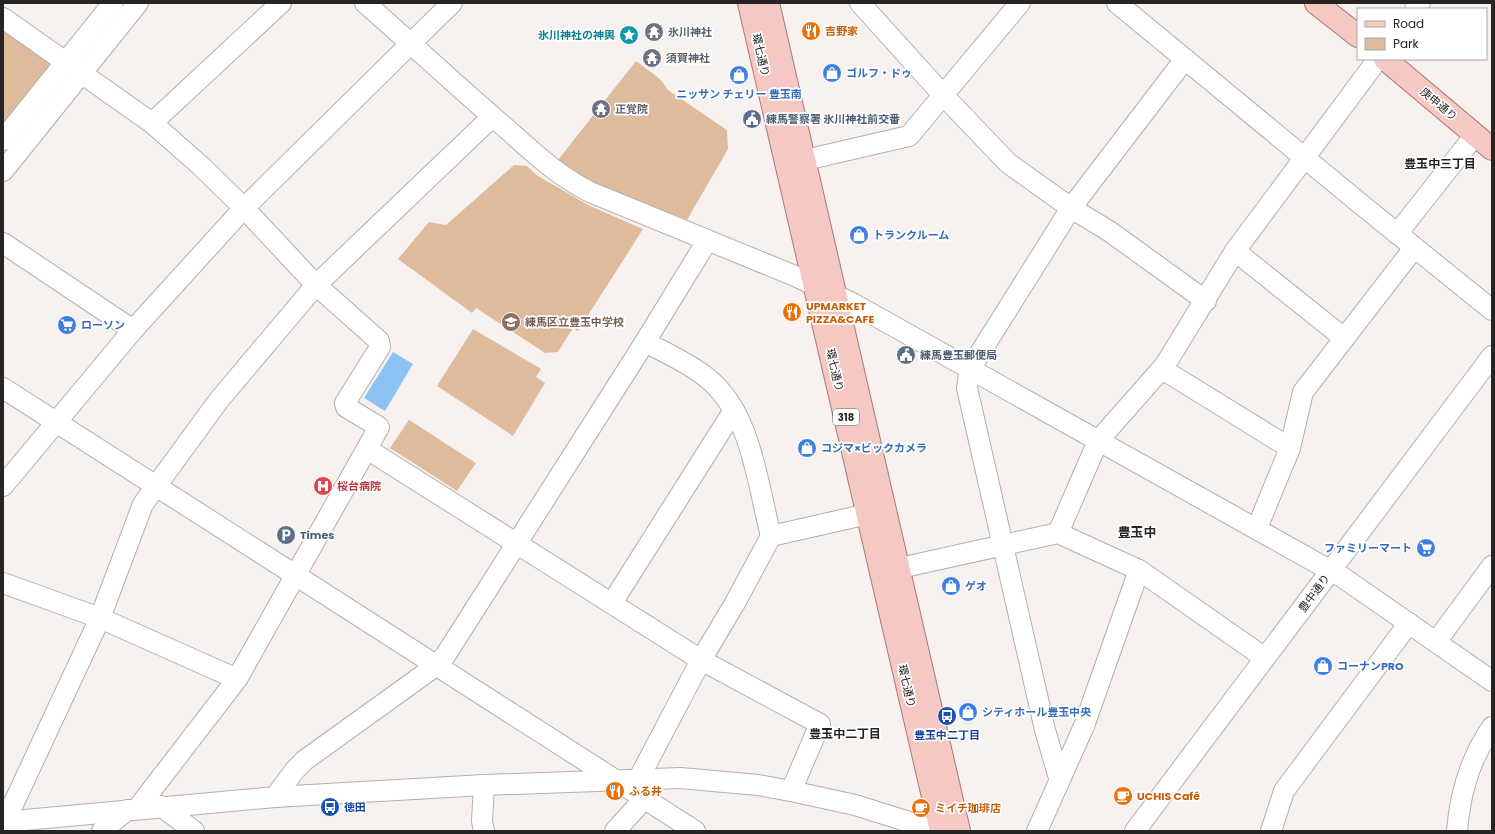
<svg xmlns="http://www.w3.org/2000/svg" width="1495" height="834" viewBox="0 0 1495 834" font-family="Poppins,'Noto Sans JP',sans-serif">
<rect width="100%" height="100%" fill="#f7f2ef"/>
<g fill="#debb9d">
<path d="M3 27 51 62 52 68 3 128Z"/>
<path d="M636 61 660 79 668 90 727 130 728 149 687 220 585 179 558 160Z"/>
<path d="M514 165 527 166 538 176 590 206 643 229 578 331 573 328 558 352 545 353 476 308 472 313 398 259 429 222 446 225Z"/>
<path d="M473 329 541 369 536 377 545 383 513 436 437 386Z"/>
<path d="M409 420 476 463 457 491 390 448Z"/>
</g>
<path fill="#8dc3f3" d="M393 352 413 364 385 411 364 398Z"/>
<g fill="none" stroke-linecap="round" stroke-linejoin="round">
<defs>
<g id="minor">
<path d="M365 3C413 45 460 89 508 130 534 153 558 176 590 192L795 276 854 304 1342 577 1492 681"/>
<path d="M860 3 943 95 1008 163 1071 208 1109 231 1206 301"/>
<path d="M1117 3 1357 201 1492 310"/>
<path d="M1415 9 1420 3"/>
<path d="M3 18 152 123 201 166 244 208 316 285 379 341 380 347 345 403 346 407 379 427 237 679 137 809"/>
<path d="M152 123 281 3"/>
<path d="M3 140 113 3"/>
<path d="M805 160 909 136 1020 3"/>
<path d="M3 171 138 3"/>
<path d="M1397 234 1475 135"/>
<path d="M3 243 133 330"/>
<path d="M1235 251 1344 338"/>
<path d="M1162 369 1290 448"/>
<path d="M3 388 695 831"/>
<path d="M367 449 701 660 820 724 791 791"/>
<path d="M3 486 133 330 244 208 452 3"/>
<path d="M1257 528 1290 448 1303 392 1414 248"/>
<path d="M1058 533 1098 441 1165 365 1235 251 1378 59"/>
<path d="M771 536 868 514"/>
<path d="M900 568 1058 533 1139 570 1265 658"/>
<path d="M3 583 100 618 237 679"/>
<path d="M612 603 734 410"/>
<path d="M1436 642 1492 566"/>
<path d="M639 778 701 660 735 603 771 536C757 483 752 413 706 377 687 362 666 353 645 342"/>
<path d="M1059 778 1045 730 967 388 970 369 1071 208 1185 59"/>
<path d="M484 785 482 821 484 831"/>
<path d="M275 797 295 770 305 760 437 665 445 656 645 342 707 241"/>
<path d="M161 806 194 831"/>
<path d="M10 821V811L100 618 143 504 219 400 316 285 492 117"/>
<path d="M3 822 275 797 484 785 680 778 758 785 791 791 855 805 938 831"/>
<path d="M102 831 127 810"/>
<path d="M615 831 645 798"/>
<path d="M1037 831 1084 726 1139 570"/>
<path d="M1135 831 1492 356"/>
<path d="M1271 831 1284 791 1409 623"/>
<path d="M1457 831C1460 792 1470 759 1492 727"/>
</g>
<g id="major">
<path d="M749 3 941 831"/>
<path d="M768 3 959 831"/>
<path d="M1316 3 1358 36"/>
<path d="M1385 59 1492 149"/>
</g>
</defs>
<use href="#minor" stroke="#b3afac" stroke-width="22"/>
<use href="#major" stroke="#a97872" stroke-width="24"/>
<use href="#minor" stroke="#fff" stroke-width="20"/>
<use href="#major" stroke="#f6c8c4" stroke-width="22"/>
</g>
<defs>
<symbol id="restaurant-disc" viewBox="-11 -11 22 22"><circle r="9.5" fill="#e8710a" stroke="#fff"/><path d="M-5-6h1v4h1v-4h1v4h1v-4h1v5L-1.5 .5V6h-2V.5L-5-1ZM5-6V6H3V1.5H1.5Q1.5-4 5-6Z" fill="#fff"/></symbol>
<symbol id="temple-disc" viewBox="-11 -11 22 22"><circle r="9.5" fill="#6b7280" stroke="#fff"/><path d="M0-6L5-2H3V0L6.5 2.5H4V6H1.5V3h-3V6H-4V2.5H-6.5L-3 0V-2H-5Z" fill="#fff"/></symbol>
<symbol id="sight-disc" viewBox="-11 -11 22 22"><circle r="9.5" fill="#0f9aa8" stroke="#fff"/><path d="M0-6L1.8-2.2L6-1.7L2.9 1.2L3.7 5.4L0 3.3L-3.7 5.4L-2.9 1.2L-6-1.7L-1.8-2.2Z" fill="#fff"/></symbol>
<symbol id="shop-disc" viewBox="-11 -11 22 22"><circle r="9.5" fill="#3f7fe0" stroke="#fff"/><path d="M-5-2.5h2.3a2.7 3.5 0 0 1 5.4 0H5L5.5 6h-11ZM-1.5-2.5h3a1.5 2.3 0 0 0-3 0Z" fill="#fff"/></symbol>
<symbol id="civic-disc" viewBox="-11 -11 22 22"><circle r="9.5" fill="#5c6f8a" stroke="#fff"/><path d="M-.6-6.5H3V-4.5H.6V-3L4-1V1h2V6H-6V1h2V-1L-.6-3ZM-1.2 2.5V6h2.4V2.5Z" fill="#fff"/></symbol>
<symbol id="school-disc" viewBox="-11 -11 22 22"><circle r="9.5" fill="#8d6e63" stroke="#fff"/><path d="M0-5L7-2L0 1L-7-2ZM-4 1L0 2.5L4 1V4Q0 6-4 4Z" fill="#fff"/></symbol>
<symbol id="supermarket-disc" viewBox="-11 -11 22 22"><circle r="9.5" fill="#3f7fe0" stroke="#fff"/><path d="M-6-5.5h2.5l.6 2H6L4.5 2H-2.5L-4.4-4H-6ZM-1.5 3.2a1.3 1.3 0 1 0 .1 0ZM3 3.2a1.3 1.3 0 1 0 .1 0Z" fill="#fff"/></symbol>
<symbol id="hospital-disc" viewBox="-11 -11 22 22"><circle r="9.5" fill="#e0444e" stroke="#fff"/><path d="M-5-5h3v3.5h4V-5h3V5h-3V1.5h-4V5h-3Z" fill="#fff"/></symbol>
<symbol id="parking-disc" viewBox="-11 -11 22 22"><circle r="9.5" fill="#5c6f8a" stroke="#fff"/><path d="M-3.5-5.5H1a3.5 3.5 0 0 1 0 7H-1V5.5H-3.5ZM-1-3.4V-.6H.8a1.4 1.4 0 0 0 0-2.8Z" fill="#fff"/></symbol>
<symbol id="bus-disc" viewBox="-11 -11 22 22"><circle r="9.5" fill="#1a4fb4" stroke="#fff"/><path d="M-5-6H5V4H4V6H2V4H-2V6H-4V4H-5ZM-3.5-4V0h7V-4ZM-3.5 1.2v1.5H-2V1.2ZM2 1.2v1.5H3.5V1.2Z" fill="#fff"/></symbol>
<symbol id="cafe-disc" viewBox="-11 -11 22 22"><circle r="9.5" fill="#e8710a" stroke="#fff"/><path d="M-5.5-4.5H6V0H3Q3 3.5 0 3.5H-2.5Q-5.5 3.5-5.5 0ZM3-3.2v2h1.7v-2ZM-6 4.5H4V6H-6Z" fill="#fff"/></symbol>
</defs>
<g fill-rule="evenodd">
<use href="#restaurant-disc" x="800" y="20" width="22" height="22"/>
<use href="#temple-disc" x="643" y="21" width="22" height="22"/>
<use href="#sight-disc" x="618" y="24" width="22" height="22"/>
<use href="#temple-disc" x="641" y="47" width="22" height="22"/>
<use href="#shop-disc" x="821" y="62" width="22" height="22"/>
<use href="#shop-disc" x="728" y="64" width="22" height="22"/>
<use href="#temple-disc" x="590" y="98" width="22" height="22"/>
<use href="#civic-disc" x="741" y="108" width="22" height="22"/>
<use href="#shop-disc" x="848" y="224" width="22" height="22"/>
<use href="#restaurant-disc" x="781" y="301" width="22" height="22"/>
<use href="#school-disc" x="500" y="311" width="22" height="22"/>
<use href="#supermarket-disc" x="56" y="314" width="22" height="22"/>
<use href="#civic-disc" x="895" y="344" width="22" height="22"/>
<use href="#shop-disc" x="796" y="437" width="22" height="22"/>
<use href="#hospital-disc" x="312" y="475" width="22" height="22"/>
<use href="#parking-disc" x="275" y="524" width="22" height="22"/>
<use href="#supermarket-disc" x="1415" y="537" width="22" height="22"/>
<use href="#shop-disc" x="940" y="575" width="22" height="22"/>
<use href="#shop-disc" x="1312" y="655" width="22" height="22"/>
<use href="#shop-disc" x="957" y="701" width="22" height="22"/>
<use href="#bus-disc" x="936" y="705" width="22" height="22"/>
<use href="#restaurant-disc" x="604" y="780" width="22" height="22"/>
<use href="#cafe-disc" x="1112" y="785" width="22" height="22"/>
<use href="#bus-disc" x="319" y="796" width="22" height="22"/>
<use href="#cafe-disc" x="910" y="797" width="22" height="22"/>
</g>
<g text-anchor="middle" stroke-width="3.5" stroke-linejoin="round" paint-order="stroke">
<rect fill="#fff" stroke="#676666" stroke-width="1" x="833" y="409" width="26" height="16" rx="3"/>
<g font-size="10" font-weight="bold" fill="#262524">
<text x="846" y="421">318</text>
</g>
<g font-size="11" font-weight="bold" fill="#c56008" stroke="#fff" text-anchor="start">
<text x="825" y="35">吉野家</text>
<text x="806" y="310">UPMARKET<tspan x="806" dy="13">PIZZA&amp;CAFE</tspan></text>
<text x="629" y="795">ふる井</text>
<text x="1137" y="800">UCHIS Café</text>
<text x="935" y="812">ミイチ珈琲店</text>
</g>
<g font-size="11" font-weight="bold" fill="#5b616d" stroke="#fff" text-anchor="start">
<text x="668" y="36">氷川神社</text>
<text x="666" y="62">須賀神社</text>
<text x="615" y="113">正覚院</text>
</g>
<g font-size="11" font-weight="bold" fill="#0d838f" stroke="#fff" text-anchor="end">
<text x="615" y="39">氷川神社の神輿</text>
</g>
<g font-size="11" fill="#262524" stroke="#fff">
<text transform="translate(761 55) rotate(77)" y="4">環七通り</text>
<text transform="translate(1439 104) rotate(40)" y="4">庚申通り</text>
<text transform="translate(835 370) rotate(77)" y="4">環七通り</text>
<text transform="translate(1314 593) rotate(-53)" y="4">豊中通り</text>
<text transform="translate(907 686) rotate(77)" y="4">環七通り</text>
</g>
<g font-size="11" font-weight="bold" fill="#366cbe" stroke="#fff" text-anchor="start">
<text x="846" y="77">ゴルフ・ドゥ</text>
<text x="739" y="98" text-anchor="middle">ニッサン チェリー 豊玉南</text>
<text x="873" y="239">トランクルーム</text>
<text x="81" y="329">ローソン</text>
<text x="821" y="452">コジマ×ビックカメラ</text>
<text x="1412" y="552" text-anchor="end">ファミリーマート</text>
<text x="965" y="590">ゲオ</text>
<text x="1337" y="670">コーナンPRO</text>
<text x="982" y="716">シティホール豊玉中央</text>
</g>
<g font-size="11" font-weight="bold" fill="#4e5e75" stroke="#fff" text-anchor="start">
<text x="766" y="123">練馬警察署 氷川神社前交番</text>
<text x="920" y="359">練馬豊玉郵便局</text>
<text x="300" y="539">Times</text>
</g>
<g font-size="11" font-weight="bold" fill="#785e54" stroke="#fff" text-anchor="start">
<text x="525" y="326">練馬区立豊玉中学校</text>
</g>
<g font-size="11" font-weight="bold" fill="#be3a42" stroke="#fff" text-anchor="start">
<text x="337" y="490">桜台病院</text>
</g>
<g font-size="11" font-weight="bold" fill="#164399" stroke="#fff">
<text x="947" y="739">豊玉中二丁目</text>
<text x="344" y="811" text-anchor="start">徳田</text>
</g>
<g font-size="12" font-weight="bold" fill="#262524" stroke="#fff">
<text x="1440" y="168">豊玉中三丁目</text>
<text x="845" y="738">豊玉中二丁目</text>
</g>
<g font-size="13" font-weight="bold" fill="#262524" stroke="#fff">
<text x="1137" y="537">豊玉中</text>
</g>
</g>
<rect width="1495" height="834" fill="none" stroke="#262524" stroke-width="8"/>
<rect x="1357" y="8" width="130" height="52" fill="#ffffff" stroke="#a8a8a7"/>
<rect x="1365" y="21" width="20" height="6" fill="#f6c8c4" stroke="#a8a8a7"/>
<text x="1393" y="28" font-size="12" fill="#262524">Road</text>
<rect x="1365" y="38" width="20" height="12" fill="#debb9d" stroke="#a8a8a7"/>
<text x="1393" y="48" font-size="12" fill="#262524">Park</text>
</svg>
